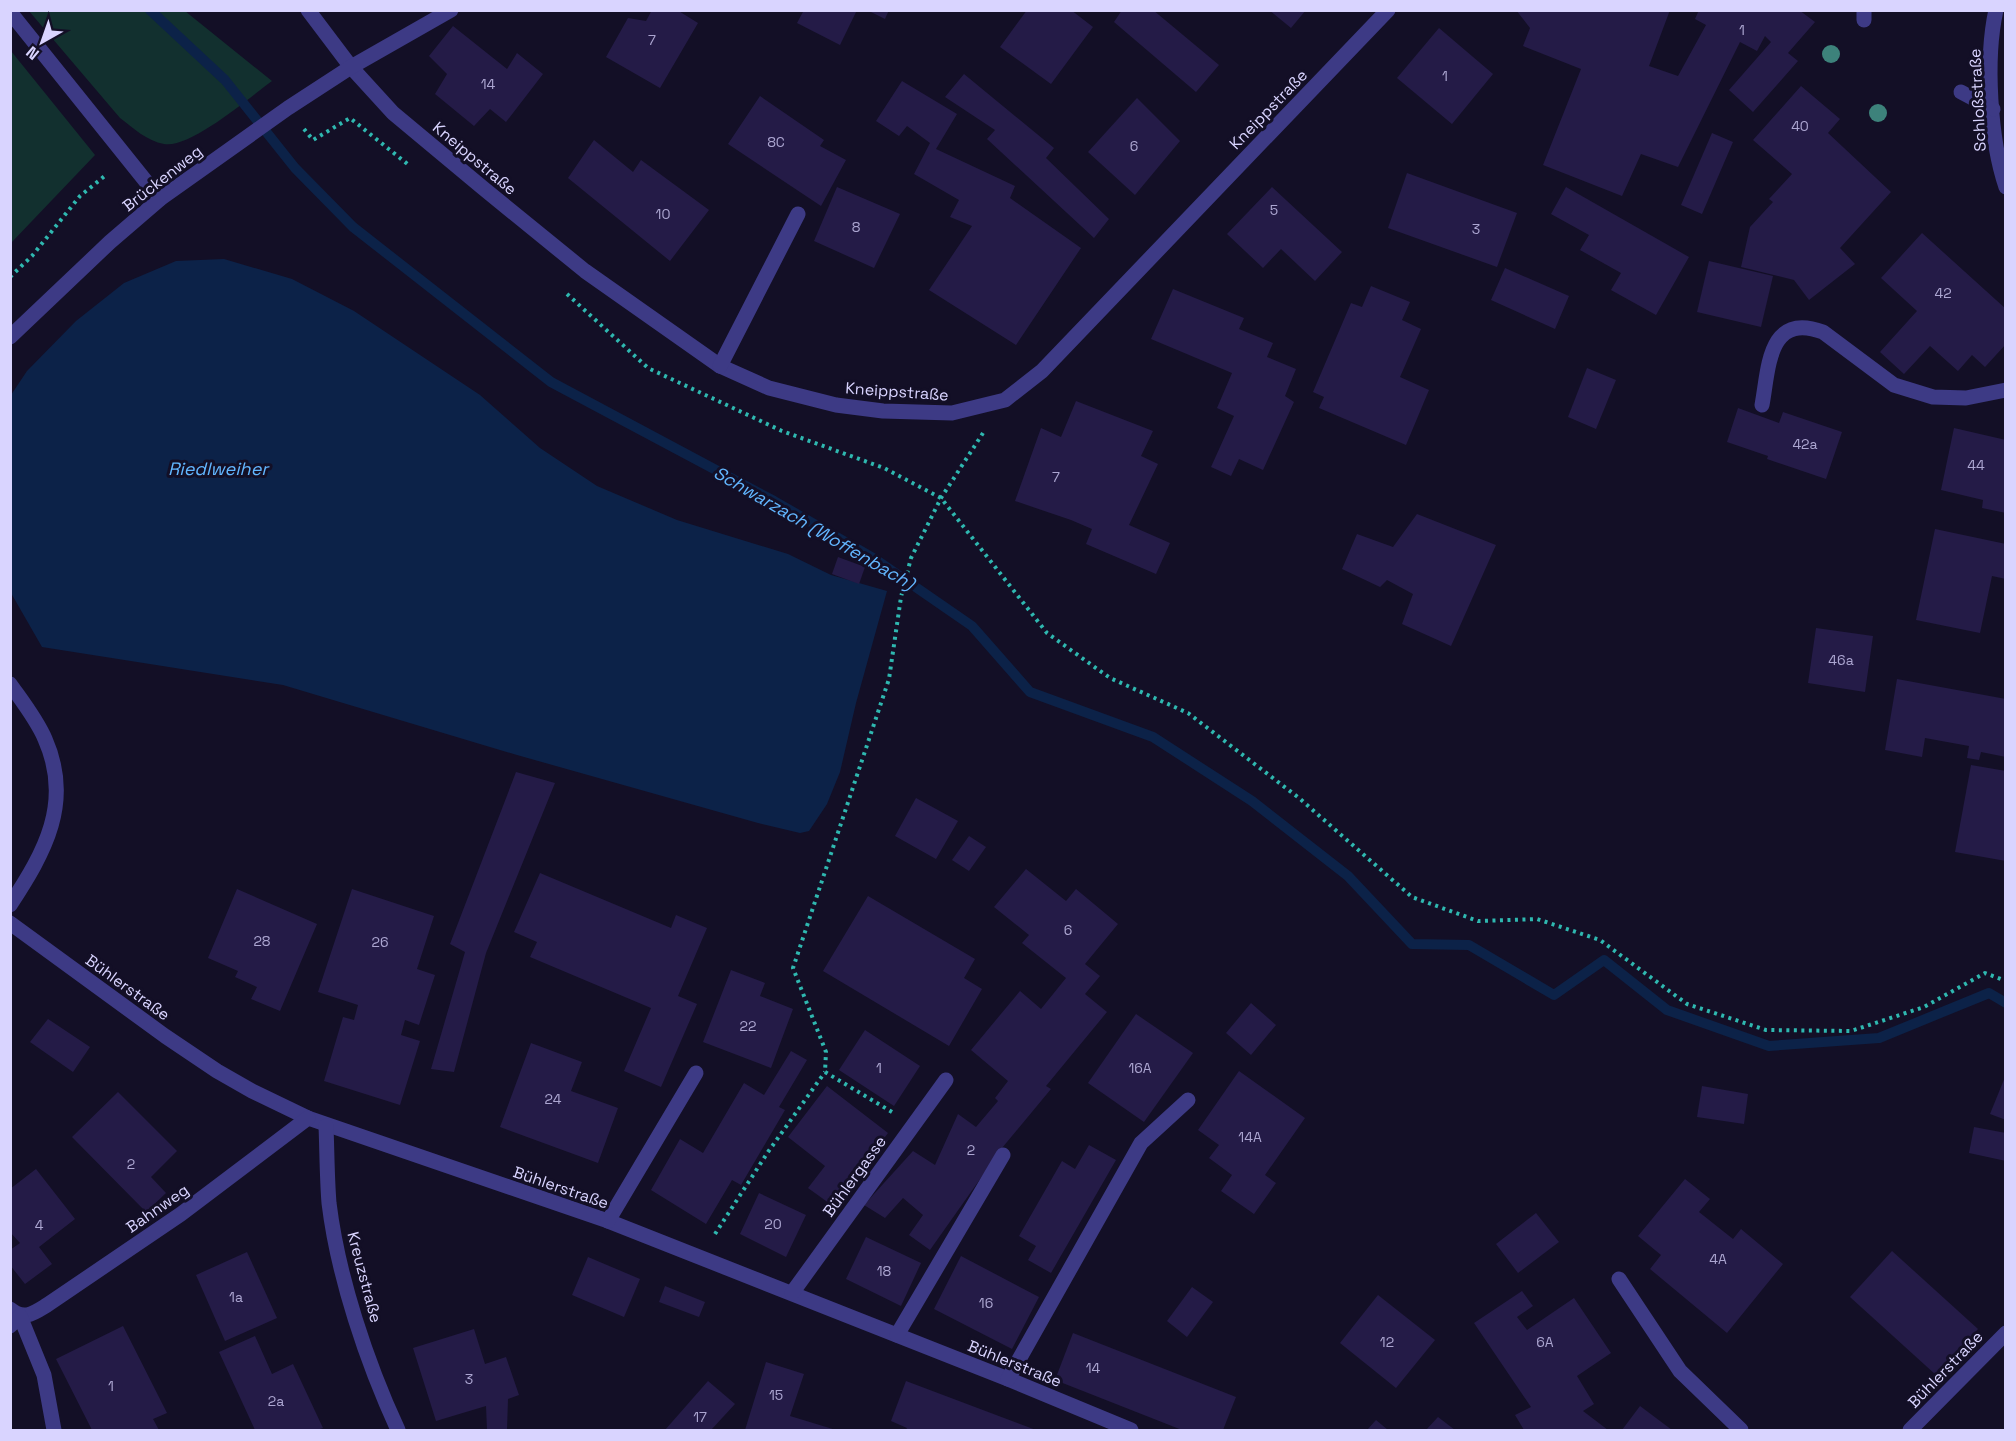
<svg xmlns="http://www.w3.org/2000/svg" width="2016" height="1441" viewBox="0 0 2016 1441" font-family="'Space Grotesk',sans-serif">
<rect width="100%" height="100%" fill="#130f26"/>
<g fill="#12302f">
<path d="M29 11H185L272 81C250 97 190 149 164 144 147 141 133 128 120 118Z"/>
<path d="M11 51 95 155 11 243H10Z"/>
</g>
<path fill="#0c2248" d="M224 259 292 279 354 311 480 395 540 448 597 486 677 520 788 554 831 575 887 591 856 703 840 772 827 804 809 831 800 833 758 823 517 755 283 685 42 647 11 593V395L27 371 76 321 124 283 176 261Z"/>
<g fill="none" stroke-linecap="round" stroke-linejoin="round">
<path stroke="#0c2248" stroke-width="10" d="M150 10 225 80 295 168 353 227 551 382 774 501 875 559 972 626 1030 692 1153 737 1252 801 1348 876 1412 944 1469 945 1554 995 1604 960 1667 1010 1769 1046 1879 1038 1989 993 2006 1003"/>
</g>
<g fill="#241b47">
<path d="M652 10H677L698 23 660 88 606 57 628 18 646 21Z"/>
<path d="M804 10H857L840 45 797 23Z"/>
<path d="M867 10H889L885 19Z"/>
<path d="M1027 10H1071L1093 27 1051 84 1000 47Z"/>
<path d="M1122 10H1153L1219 65 1196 92 1114 22Z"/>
<path d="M1269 10H1306L1291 28Z"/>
<path d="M1516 10H1670L1649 66 1678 76 1706 25 1695 19 1699 10H1799L1815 22 1788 53 1798 61 1753 112 1729 90 1771 42 1765 36 1757 51 1740 42 1678 167 1641 154 1622 196 1543 165 1581 69 1523 46 1530 28Z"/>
<path d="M453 26 507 69 517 53 543 74 506 122 490 109 474 126 435 94 447 74 429 56Z"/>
<path d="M1439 28 1493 74 1452 124 1397 78Z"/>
<path d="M964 74 1054 148 1046 158 1109 219 1094 238 987 139 995 130 945 97Z"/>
<path d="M902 81 957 114 936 149 1015 186 1010 198 1081 248 1016 345 929 290 972 226 950 217 959 200 914 174 930 143 907 126 899 136 876 121Z"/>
<path d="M1801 86 1840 119 1828 133 1891 192 1840 248 1855 264 1809 300 1794 280 1741 267 1750 227 1773 202 1769 199 1792 174 1753 140Z"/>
<path d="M760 96 824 140 820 146 846 160 821 206 728 144Z"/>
<path d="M1137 98 1180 141 1135 195 1088 152Z"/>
<path d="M1712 133 1733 142 1702 214 1681 205Z"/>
<path d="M594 140 633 172 641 160 709 210 670 261 568 178Z"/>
<path d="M1407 173 1517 213 1497 267 1388 228Z"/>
<path d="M837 187 900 214 874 268 814 241Z"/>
<path d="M1272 187 1342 252 1315 281 1281 249 1263 268 1227 234Z"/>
<path d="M1566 187 1689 257 1656 315 1611 290 1621 273 1580 250 1589 235 1551 214Z"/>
<path d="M1922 233 2006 309V344L1985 367 1972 355 1958 371 1930 346 1904 374 1880 352 1917 311 1881 278Z"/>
<path d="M1709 261 1773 276 1761 327 1697 312Z"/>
<path d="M1505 268 1569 296 1555 329 1491 300Z"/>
<path d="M1371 286 1410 302 1402 320 1421 329 1400 377 1429 390 1406 445 1319 408 1324 397 1313 392 1351 303 1362 307Z"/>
<path d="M1173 289 1244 318 1239 329 1273 343 1267 357 1296 369 1285 396 1294 402 1263 470 1239 459 1231 476 1211 467 1234 416 1217 408 1232 373 1151 339Z"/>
<path d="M1587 368 1616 380 1596 429 1568 417Z"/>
<path d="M1076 401 1153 431 1141 456 1158 464 1129 525 1170 543 1156 574 1086 544 1092 529 1071 520 1015 501 1041 428 1061 437Z"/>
<path d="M1738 408 1779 423 1783 412 1842 432 1826 479 1767 459 1768 456 1727 442Z"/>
<path d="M1954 428 2006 440V513L1982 508 1983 500 1941 490Z"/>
<path d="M1417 514 1496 545 1451 646 1402 624 1413 594 1387 580 1380 587 1342 569 1357 534 1393 547Z"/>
<path d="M1935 529 2006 544V579L1992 576 1980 633 1916 620Z"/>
<path d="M838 557 865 567 859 584 832 574Z"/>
<path d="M1816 628 1873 636 1865 692 1808 683Z"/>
<path d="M1897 679 2006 699V757L1981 752 1979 760 1967 758 1969 746 1925 738 1922 757 1885 750Z"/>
<path d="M1971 765 2006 771V861L1955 852Z"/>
<path d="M516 772 555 783 486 953 454 1072 431 1069 465 952 450 944Z"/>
<path d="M916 798 958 821 936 859 895 836Z"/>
<path d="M969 836 986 847 969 871 952 860Z"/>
<path d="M1026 869 1066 901 1076 889 1118 924 1085 964 1100 976 1085 994 1107 1012 1046 1086 1051 1089 1002 1148 930 1250 909 1235 923 1215 903 1198 885 1218 864 1205 913 1151 935 1165 958 1114 976 1127 998 1101 995 1098 1008 1081 971 1050 1020 991 1041 1009 1066 978 1022 943 1029 935 994 907Z"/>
<path d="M540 873 671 928 676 915 707 928 678 996 697 1004 661 1087 624 1071 651 1008 530 957 537 942 514 932Z"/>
<path d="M237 889 317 924 280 1011 251 999 257 987 235 977 238 971 208 958Z"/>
<path d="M352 889 434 916 417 969 435 975 419 1025 405 1020 401 1035 420 1041 400 1105 324 1081 343 1017 354 1020 358 1005 318 992Z"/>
<path d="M868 896 975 959 964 978 982 989 949 1046 823 971Z"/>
<path d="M731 970 765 983 760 996 793 1009 771 1068 703 1042Z"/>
<path d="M1251 1003 1276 1025 1251 1055 1226 1033Z"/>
<path d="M1136 1014 1193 1053 1144 1122 1088 1083Z"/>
<path d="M48 1019 90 1047 73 1072 30 1042Z"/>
<path d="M865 1030 920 1066 894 1106 839 1070Z"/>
<path d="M531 1043 582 1062 571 1091 618 1108 598 1163 500 1127Z"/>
<path d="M791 1051 807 1060 779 1107 785 1110 741 1185 732 1180 706 1224 651 1190 680 1139 703 1153 744 1083 764 1095Z"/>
<path d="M1239 1071 1305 1118 1265 1175 1276 1183 1254 1214 1221 1191 1232 1175 1209 1158 1219 1145 1198 1130Z"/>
<path d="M2005 1077H2006V1120L1990 1114Z"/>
<path d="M827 1086 888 1133 833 1206 808 1188 825 1166 788 1137Z"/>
<path d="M1702 1086 1748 1094 1744 1124 1697 1117Z"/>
<path d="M118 1092 177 1151 151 1177 166 1193 146 1212 72 1137Z"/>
<path d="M1974 1127 2006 1133V1161L1969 1153Z"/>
<path d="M1089 1145 1116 1160 1051 1273 1028 1260 1036 1246 1019 1236 1062 1161 1075 1169Z"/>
<path d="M36 1169 75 1219 39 1247 52 1264 25 1284 10 1265V1250L20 1243 10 1232V1189Z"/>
<path d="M1685 1179 1710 1199 1699 1212 1733 1239 1741 1229 1783 1264 1727 1333 1650 1269 1661 1255 1638 1236Z"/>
<path d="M759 1193 806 1215 786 1257 740 1234Z"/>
<path d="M1536 1213 1559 1242 1518 1273 1496 1244Z"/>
<path d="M866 1237 921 1263 901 1306 846 1279Z"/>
<path d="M1892 1251 1978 1329 1936 1375 1850 1297Z"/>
<path d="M247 1252 277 1318 225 1341 196 1275Z"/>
<path d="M961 1256 1039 1297 1012 1349 934 1309Z"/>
<path d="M588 1257 640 1279 624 1317 572 1295Z"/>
<path d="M665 1286 705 1302 699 1317 659 1302Z"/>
<path d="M1192 1287 1213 1302 1187 1337 1167 1321Z"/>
<path d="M1522 1291 1533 1306 1517 1317 1527 1330 1574 1298 1611 1353 1577 1376 1594 1404 1583 1411 1608 1430H1524L1515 1415 1531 1407 1474 1323Z"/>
<path d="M1378 1295 1435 1340 1396 1388 1340 1343Z"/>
<path d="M123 1326 167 1413 153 1419 159 1430H92L56 1359Z"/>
<path d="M474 1329 485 1364 506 1357 519 1395 508 1399 507 1430H487L486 1406 436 1421 413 1348Z"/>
<path d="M1073 1333 1236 1397 1223 1430H1182L1055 1380Z"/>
<path d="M255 1336 272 1374 293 1364 323 1428 317 1430H255L219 1352Z"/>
<path d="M766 1362 804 1374 790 1416 836 1430H745Z"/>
<path d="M708 1381 735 1404 711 1430H665Z"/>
<path d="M906 1381 1036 1430H906L907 1428 891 1421Z"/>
<path d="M1640 1406 1672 1430H1622Z"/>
<path d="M1438 1417 1455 1430H1426Z"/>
<path d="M1376 1420 1388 1430H1367Z"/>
</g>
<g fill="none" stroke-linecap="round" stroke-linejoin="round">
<g stroke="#2fb8b0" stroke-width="4" stroke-dasharray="3 4.5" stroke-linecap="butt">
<path d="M304 129 313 140 350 118 410 166"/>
<path d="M10 277 32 256 80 196 106 175"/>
<path d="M567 294 648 368 782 431 884 468 941 498 1047 633 1110 678 1188 713 1299 798 1412 897 1478 921 1537 919 1600 940 1687 1004 1766 1030 1851 1031 1924 1007 1985 973 2006 981"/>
<path d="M892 1112 825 1072 826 1052 793 968 889 679 901 597 911 558 941 498 983 433"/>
<path d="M715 1234 768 1152 825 1072"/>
</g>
<g stroke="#3d3a85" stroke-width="15">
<path d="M308 10 351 67 393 113 483 188 585 271 720 366 769 388 836 405 883 411 952 413 1005 400 1042 371 1388 10"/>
<path d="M1996 10C1985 59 1990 140 2006 187"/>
<path d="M10 12 160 199"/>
<path d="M1864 20V10"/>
<path d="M1961 92 1993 109"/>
<path d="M10 337 110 242 160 199 288 108 351 67 451 10"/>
<path d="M720 366 798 214"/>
<path d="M1762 405C1769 367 1768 312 1823 332L1894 385 1933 397 1966 398 2006 390"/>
<path d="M10 684C22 701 37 720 45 739 73 802 45 852 10 905"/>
<path d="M10 923 165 1036 217 1071 252 1091 308 1118 608 1221 1008 1379 1131 1430"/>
<path d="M326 1126C327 1151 327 1178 329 1203 338 1277 367 1363 398 1430"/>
<path d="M608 1221 696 1073"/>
<path d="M1619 1279 1680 1371 1741 1430"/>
<path d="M792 1293 946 1080"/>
<path d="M10 1309C24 1321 34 1313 47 1305L181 1214 308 1118"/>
<path d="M10 1326 20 1316 44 1375 54 1430"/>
<path d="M897 1335 1003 1155"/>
<path d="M1008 1379 1141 1143 1188 1100"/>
<path d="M1910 1430 2006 1333"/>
</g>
</g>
<g fill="#3d827b">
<circle cx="1831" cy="54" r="9"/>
<circle cx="1878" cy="113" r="9"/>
</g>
<g text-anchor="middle" stroke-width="6" stroke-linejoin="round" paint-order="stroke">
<g font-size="14" fill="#aca6d1">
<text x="1742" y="35">1</text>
<text x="652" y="45">7</text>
<text x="1445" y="81">1</text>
<text x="488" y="89">14</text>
<text x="1800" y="131">40</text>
<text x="776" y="147">8C</text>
<text x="1134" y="151">6</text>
<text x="1274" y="215">5</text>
<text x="663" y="219">10</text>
<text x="856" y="232">8</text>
<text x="1476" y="234">3</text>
<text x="1943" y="298">42</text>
<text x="1805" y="449">42a</text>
<text x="1976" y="470">44</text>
<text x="1056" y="482">7</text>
<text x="1841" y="665">46a</text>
<text x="1068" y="935">6</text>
<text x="262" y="946">28</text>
<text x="380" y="947">26</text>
<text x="748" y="1031">22</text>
<text x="879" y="1073">1</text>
<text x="1140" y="1073">16A</text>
<text x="553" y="1104">24</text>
<text x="1250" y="1142">14A</text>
<text x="971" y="1155">2</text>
<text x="131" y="1169">2</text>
<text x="773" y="1229">20</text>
<text x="39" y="1230">4</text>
<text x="1718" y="1264">4A</text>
<text x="884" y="1276">18</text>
<text x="236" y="1302">1a</text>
<text x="986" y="1308">16</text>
<text x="1387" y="1347">12</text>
<text x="1545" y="1347">6A</text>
<text x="1093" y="1373">14</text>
<text x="469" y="1384">3</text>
<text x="111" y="1391">1</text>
<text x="776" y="1400">15</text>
<text x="276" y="1406">2a</text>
<text x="700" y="1422">17</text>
</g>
<g font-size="16" fill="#d9d4ff" stroke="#130f26">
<text transform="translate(1977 100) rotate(-93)" y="6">Schloßstraße</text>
<text transform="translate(1268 109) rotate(-46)" y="6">Kneippstraße</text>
<text transform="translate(475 158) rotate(40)" y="6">Kneippstraße</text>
<text transform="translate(162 178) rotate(-38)" y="6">Brückenweg</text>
<text transform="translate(897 391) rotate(4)" y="6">Kneippstraße</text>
<text transform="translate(128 987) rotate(36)" y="6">Bühlerstraße</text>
<text transform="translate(854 1176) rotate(-54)" y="6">Bühlergasse</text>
<text transform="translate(561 1187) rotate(19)" y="6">Bühlerstraße</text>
<text transform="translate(157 1208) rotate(-35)" y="6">Bahnweg</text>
<text transform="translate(365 1277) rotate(75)" y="6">Kreuzstraße</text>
<text transform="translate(1015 1363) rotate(22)" y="6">Bühlerstraße</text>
<text transform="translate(1945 1369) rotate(-46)" y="6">Bühlerstraße</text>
</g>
<g font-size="18" font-style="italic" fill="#62b6ff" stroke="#130f26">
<text x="218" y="475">Riedlweiher</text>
<text transform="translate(814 528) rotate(30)" y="6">Schwarzach (Woffenbach)</text>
</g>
</g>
<rect width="2016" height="1441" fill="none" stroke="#d9d4ff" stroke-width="24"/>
<g transform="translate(42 42) rotate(220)" stroke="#130f26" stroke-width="4.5" paint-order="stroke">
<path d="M0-4.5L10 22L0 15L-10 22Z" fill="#d9d4ff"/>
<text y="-9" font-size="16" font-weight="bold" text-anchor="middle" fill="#d9d4ff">N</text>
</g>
</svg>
